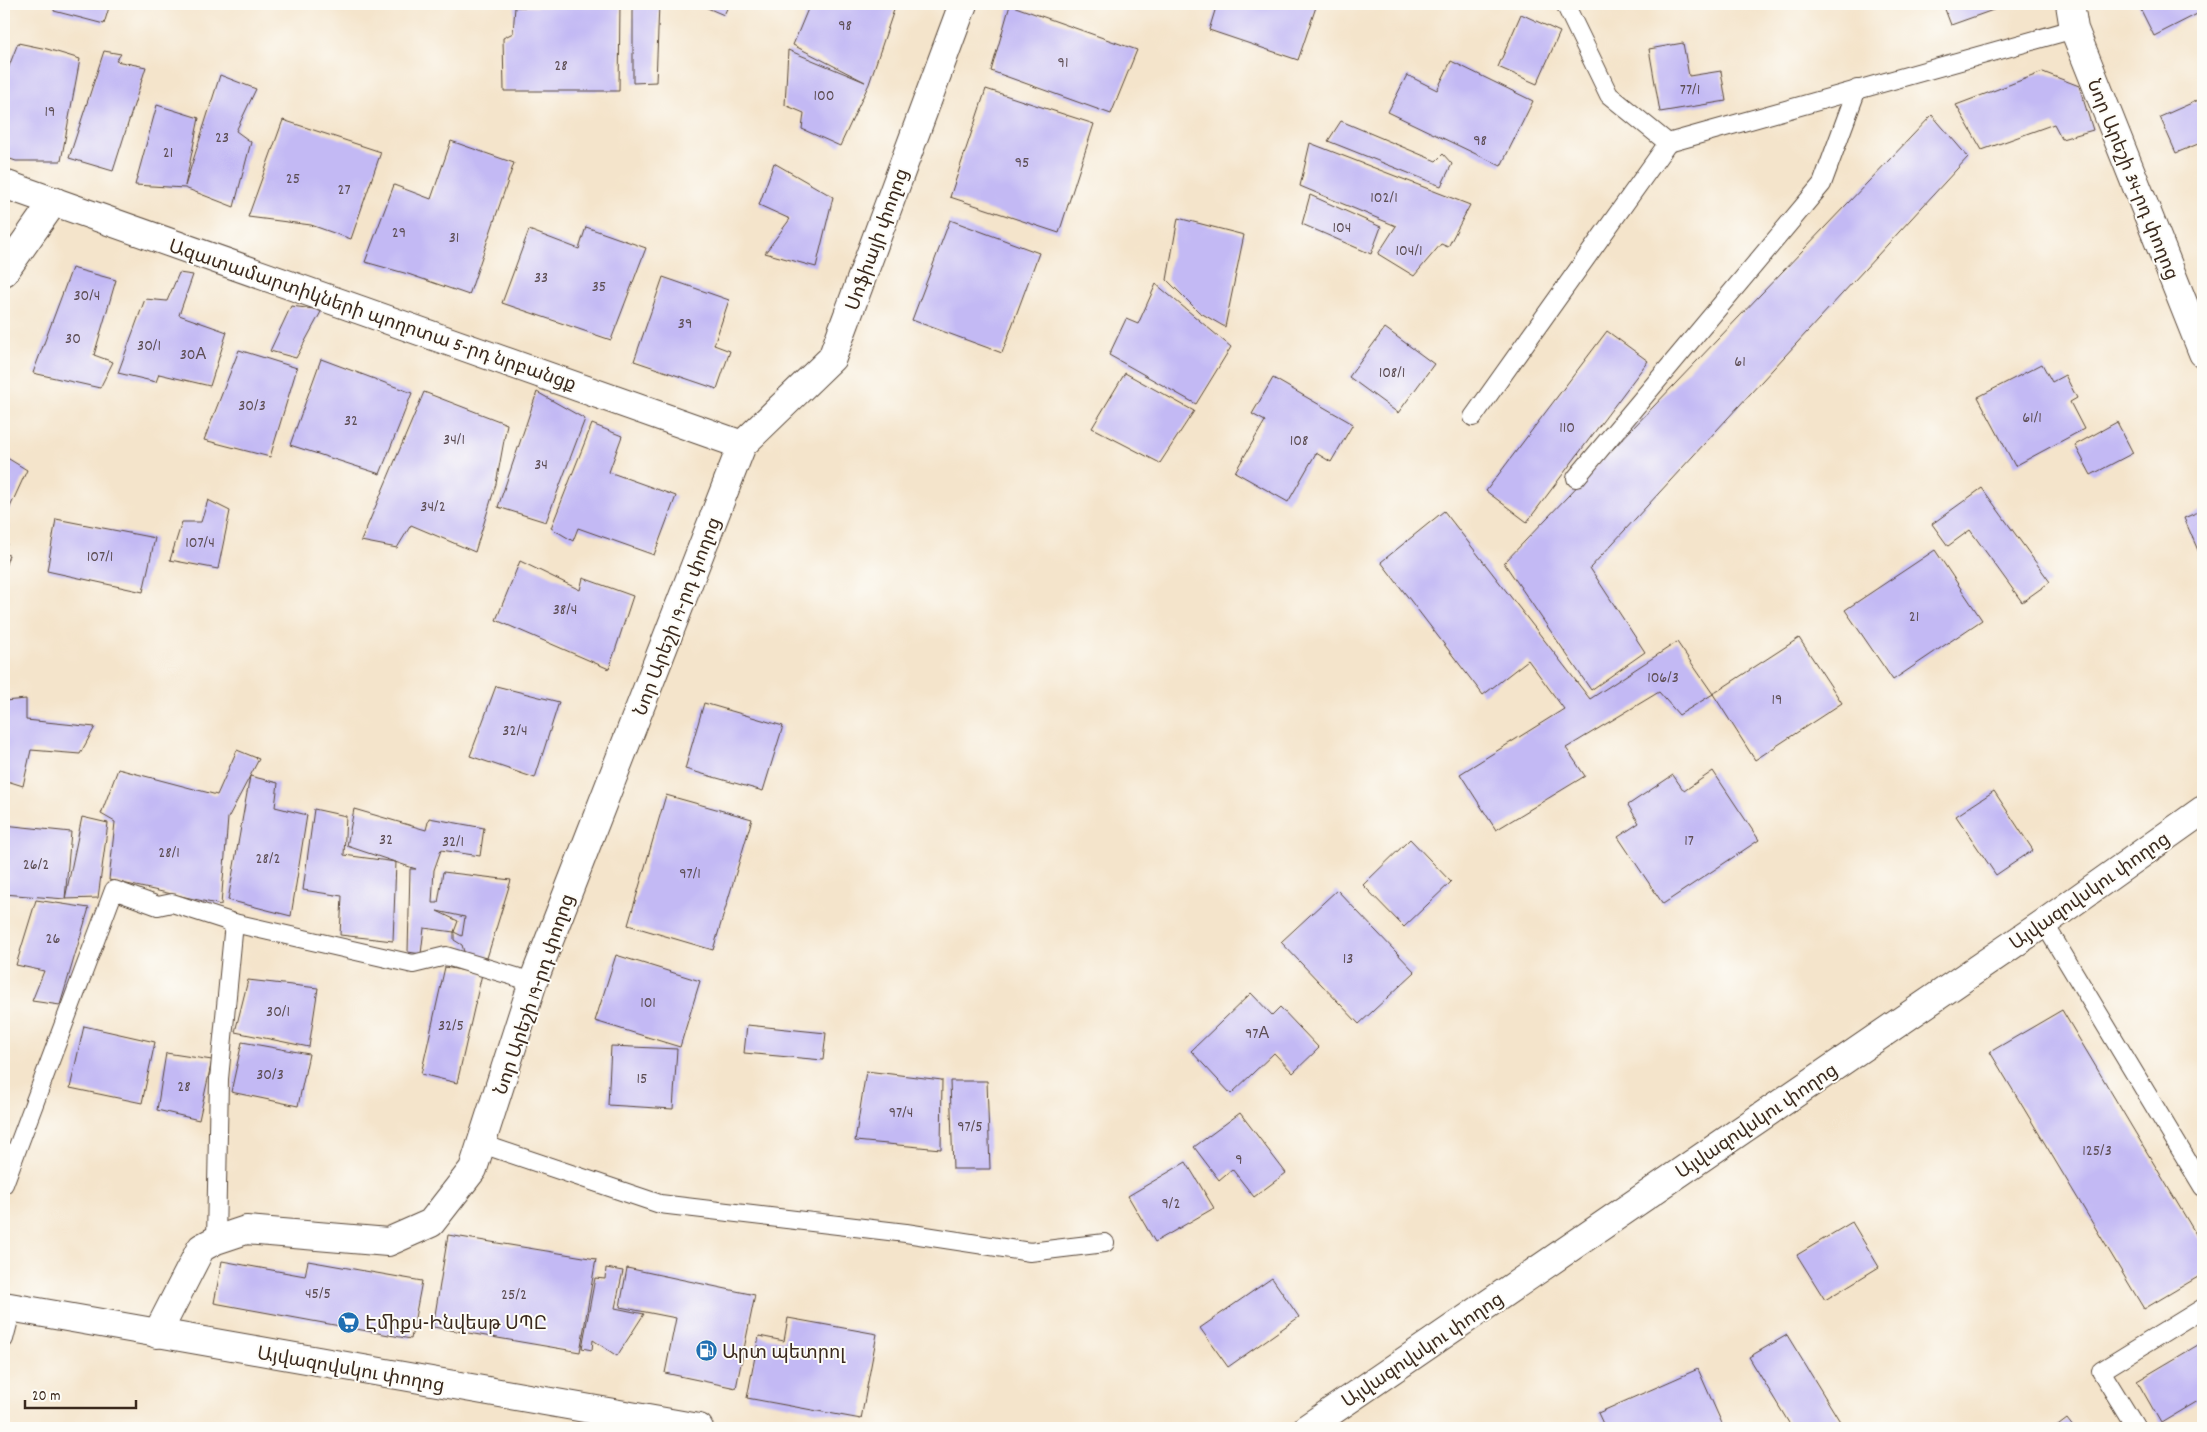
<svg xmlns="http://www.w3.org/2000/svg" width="2207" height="1432" viewBox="0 0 2207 1432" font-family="Dekko,'Noto Sans Armenian',sans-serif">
<rect width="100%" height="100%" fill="#fdfcf7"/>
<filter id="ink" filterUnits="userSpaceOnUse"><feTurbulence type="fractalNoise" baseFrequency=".02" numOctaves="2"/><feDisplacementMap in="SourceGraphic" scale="10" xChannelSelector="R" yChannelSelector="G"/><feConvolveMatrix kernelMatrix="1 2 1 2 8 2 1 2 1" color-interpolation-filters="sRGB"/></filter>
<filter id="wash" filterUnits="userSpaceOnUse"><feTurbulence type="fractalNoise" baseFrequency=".0096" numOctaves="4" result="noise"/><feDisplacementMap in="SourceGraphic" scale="20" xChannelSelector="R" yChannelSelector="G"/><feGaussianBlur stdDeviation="1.12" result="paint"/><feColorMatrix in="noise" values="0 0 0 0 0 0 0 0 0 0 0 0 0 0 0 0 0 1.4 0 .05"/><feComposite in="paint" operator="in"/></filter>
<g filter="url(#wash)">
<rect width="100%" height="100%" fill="#f4e4cb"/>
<g id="blocks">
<g fill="#c3b9f4">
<path d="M55 4H110L104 24 54 11Z"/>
<path d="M553 4H620L619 91H504L503 38 513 33 515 7H552Z"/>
<path d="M633 4H659L656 82 633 83Z"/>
<path d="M698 4H729L724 15Z"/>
<path d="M810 4H896L869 84 840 146 802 129 804 113 785 105 788 50 865 82 793 45Z"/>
<path d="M1217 4H1317L1298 60 1209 30Z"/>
<path d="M1943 4H2010L1951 25Z"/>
<path d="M2138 4H2203V11L2154 36Z"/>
<path d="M1010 5 1137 50 1111 114 991 71Z"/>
<path d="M1521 14 1560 32 1537 84 1498 67Z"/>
<path d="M18 43 47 49 80 59 61 161H16L4 157V79Z"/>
<path d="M1683 43 1689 76 1721 71 1726 101 1660 112 1649 49Z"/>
<path d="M104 51 121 54 116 61 146 67 113 171 69 158Z"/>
<path d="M1451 61 1533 101 1501 166 1388 112 1407 75 1437 90Z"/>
<path d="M2043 72 2079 86 2093 130 2062 139 2054 124 1982 150 1956 105Z"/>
<path d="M220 75 256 89 236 131 251 142 234 207 185 188 135 185 157 105 199 118 185 186Z"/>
<path d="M986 89 1094 124 1059 233 950 197Z"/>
<path d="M2203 98V142L2176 153 2160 117Z"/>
<path d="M1932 115 1968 157 1590 568 1645 652 1591 690 1504 563Z"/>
<path d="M283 120 381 152 351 239 311 225 248 217Z"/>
<path d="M1341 121 1436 161 1443 154 1452 164 1441 186 1328 141Z"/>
<path d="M451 141 514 163 469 295 408 274 365 262 394 185 431 199Z"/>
<path d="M1310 143 1470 205 1448 247 1441 244 1414 276 1378 254 1396 226 1300 186Z"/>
<path d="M774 163 833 197 816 267 765 253 790 219 759 205Z"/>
<path d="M1310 195 1381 227 1371 254 1302 224Z"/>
<path d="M1178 218 1244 235 1225 327 1199 312 1167 280Z"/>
<path d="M950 220 1039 253 1002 353 912 320Z"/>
<path d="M586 227 646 248 611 340 502 303 529 230 579 249Z"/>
<path d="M72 268 116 280 94 355 113 362 100 388 33 373Z"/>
<path d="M179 273 193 275 179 315 227 332 210 386 159 374 156 382 118 373 145 299 167 301Z"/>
<path d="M663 277 729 300 714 345 730 351 717 389 634 361Z"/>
<path d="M1156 284 1231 347 1196 404 1109 355 1126 319 1138 324Z"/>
<path d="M291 306 322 310 296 358 270 351Z"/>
<path d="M1385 328 1434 364 1398 413 1349 377Z"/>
<path d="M1607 331 1648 361 1527 522 1486 491Z"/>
<path d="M239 350 297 368 270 457 204 440Z"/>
<path d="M321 359 412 393 380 474 290 445Z"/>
<path d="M2042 364 2052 382 2065 375 2077 398 2070 402 2084 429 2015 466 1978 397Z"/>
<path d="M1125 373 1194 411 1160 463 1092 428Z"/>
<path d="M1273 378 1353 424 1331 462 1316 453 1288 502 1235 472 1265 421 1252 414Z"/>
<path d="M424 392 507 424 496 484 475 552 411 525 397 548 361 541Z"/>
<path d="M537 392 585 419 546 522 498 507Z"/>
<path d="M2117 422 2133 453 2091 475 2075 445Z"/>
<path d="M592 424 622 436 609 472 676 496 654 555 578 528 573 541 551 528Z"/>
<path d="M4 456 27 470 6 516 4 515Z"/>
<path d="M1982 488 2050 582 2022 602 1970 530 1948 546 1932 524Z"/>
<path d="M208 500 230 511 218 569 170 560 182 522H201Z"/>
<path d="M2203 510V562L2184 518Z"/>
<path d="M1444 511 1590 699 1677 642 1713 694 1799 638 1842 703 1755 760 1713 694 1679 715 1659 692 1566 748 1585 776 1496 830 1460 774 1564 709 1528 660 1483 695 1381 562Z"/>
<path d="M56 519 155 538 143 592 47 571Z"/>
<path d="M4 523 9 526 7 545 4 544Z"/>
<path d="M1935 550 1982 620 1893 680 1845 610Z"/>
<path d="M4 554 9 555 4 570Z"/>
<path d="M520 561 580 590 583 578 633 596 609 669 496 620Z"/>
<path d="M496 686 559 702 535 778 470 756Z"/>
<path d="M26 699V720L95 727 80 754 31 750 23 786 4 780V750L6 737H4V701Z"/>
<path d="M704 703 783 726 763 791 685 769Z"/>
<path d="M237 750 259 759 228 818 221 905 109 880 115 822 101 814 118 769 217 795Z"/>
<path d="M1713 771 1759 840 1663 904 1618 837 1639 823 1628 805 1673 775 1684 791Z"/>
<path d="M250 776 278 783 275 807 307 815 291 916 228 900Z"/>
<path d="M1994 791 2033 850 1996 875 1956 816Z"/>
<path d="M666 795 752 819 713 950 628 925Z"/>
<path d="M314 809 346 816 344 855 396 862 393 941 340 935 342 896 303 890Z"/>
<path d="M354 809 426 830 429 818 484 828 480 856 441 850 434 870 432 903H438L443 872 511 880 487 958 465 955 462 945 454 940V932L462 936 465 917 437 911 458 921 454 932 424 928 421 954 408 952 410 869H416L347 846Z"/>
<path d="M82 817 108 823 98 898 65 899Z"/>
<path d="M4 825 71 832 65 899 4 894Z"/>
<path d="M1410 839 1451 882 1404 927 1363 885Z"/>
<path d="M1337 890 1415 972 1359 1024 1281 942Z"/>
<path d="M36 900 89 908 60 1005 32 1001 44 971 16 965Z"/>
<path d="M616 955 700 981 680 1047 595 1021Z"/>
<path d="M445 967 482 974 457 1083 421 1074Z"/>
<path d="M248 980 318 988 309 1047 235 1032Z"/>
<path d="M1251 993 1272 1015 1280 1007 1319 1048 1293 1073 1274 1053 1231 1094 1191 1051Z"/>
<path d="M2062 1010 2203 1246V1274L2144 1309 1990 1052Z"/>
<path d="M747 1025 826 1033 823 1060 744 1053Z"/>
<path d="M84 1026 155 1042 142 1103 70 1088Z"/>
<path d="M242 1042 309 1054 298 1106 231 1092Z"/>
<path d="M611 1046 677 1049 673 1109 608 1105Z"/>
<path d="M166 1053 212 1060 199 1120 157 1110Z"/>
<path d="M866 1071 942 1080 941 1149 855 1141Z"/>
<path d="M950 1081H987L990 1169H953Z"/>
<path d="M1240 1113 1286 1173 1254 1197 1232 1169 1219 1180 1194 1147Z"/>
<path d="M1186 1162 1214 1208 1155 1242 1128 1196Z"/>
<path d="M1852 1222 1879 1267 1825 1300 1797 1255Z"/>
<path d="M448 1235 596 1259 580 1352 433 1327Z"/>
<path d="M222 1261 305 1276 308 1261 422 1281 411 1339 214 1303Z"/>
<path d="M606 1268 623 1271 615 1308 644 1314 617 1356 593 1340 592 1350 582 1348 595 1278 605 1279Z"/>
<path d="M627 1268 755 1295 736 1388 665 1373 676 1318 620 1307Z"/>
<path d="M1272 1278 1299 1317 1228 1367 1200 1328Z"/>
<path d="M788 1318 877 1334 861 1419 747 1398 759 1336 784 1341Z"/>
<path d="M1787 1335 1844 1428H1792L1749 1357Z"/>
<path d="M2203 1342V1398L2161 1423 2137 1381Z"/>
<path d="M1698 1369 1724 1428H1605L1598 1413Z"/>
<path d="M2067 1419 2074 1428H2055Z"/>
</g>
</g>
</g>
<g filter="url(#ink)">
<use href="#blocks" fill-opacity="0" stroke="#574638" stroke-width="1"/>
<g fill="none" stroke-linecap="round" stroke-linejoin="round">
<defs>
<g id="lane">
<path d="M1565 4 1609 95 1668 143"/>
<path d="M1473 417 1668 143 2074 29"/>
<path d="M1576 478 1822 184 1857 89"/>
<path d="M2044 923 2203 1187"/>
<path d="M482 1144 660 1204 906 1233 1030 1252 1105 1243"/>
<path d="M4 1184 114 890 158 906 172 903 234 923 413 964 446 956 533 982"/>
<path d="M216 1240 219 1079 234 923"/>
<path d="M4 1339 12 1308"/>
<path d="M2136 1428 2101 1371 2203 1308"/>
</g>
<g id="street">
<path d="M2070 4 2074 29 2203 353"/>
<path d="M4 184 742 445"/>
<path d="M4 272 54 201"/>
<path d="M157 1334 201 1248 216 1240 246 1230 388 1242 431 1223 473 1169 533 982 742 445 832 358 963 4"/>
</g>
<g id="secondary">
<path d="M4 1306 699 1428"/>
<path d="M1307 1428 2044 923 2203 810"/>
</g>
</defs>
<use href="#lane" stroke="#574638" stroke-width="20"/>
<use href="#street" stroke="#574638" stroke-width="30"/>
<use href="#secondary" stroke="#574638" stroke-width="30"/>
<use href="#lane" stroke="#fff" stroke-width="18"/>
<use href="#street" stroke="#fff" stroke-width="28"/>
<use href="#secondary" stroke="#fff" stroke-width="28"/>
</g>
</g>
<defs>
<symbol id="supermarket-disc" viewBox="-11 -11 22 22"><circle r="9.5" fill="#1f6fb2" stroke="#fdfcf7"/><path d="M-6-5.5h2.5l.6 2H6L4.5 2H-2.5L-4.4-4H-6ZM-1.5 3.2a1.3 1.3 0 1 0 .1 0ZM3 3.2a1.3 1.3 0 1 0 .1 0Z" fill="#fff"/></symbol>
<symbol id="fuel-disc" viewBox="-11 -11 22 22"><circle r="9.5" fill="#1f6fb2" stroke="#fdfcf7"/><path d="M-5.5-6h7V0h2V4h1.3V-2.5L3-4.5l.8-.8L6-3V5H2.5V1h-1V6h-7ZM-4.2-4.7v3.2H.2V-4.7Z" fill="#fff"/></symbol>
</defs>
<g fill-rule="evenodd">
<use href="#supermarket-disc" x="336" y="1310" width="25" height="25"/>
<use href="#fuel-disc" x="694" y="1338" width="25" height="25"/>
</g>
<g text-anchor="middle" stroke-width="4" stroke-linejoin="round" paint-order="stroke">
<g font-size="16" fill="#5d4e54">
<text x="845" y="30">98</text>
<text x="1063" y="67">91</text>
<text x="561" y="70">28</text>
<text x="1690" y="94">77/1</text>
<text x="824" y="100">100</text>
<text x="50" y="116">19</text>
<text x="222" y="142">23</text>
<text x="1480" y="145">98</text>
<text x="168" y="157">21</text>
<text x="1022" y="167">95</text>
<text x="293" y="183">25</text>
<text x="344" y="194">27</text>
<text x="1384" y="202">102/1</text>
<text x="1342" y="232">104</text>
<text x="399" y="237">29</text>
<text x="454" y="242">31</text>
<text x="1409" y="255">104/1</text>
<text x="541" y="282">33</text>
<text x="599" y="291">35</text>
<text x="87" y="300">30/4</text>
<text x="685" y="328">39</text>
<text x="73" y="343">30</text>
<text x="149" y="350">30/1</text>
<text x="193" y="359">30А</text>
<text x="1740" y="366">61</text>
<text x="1392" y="377">108/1</text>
<text x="252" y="410">30/3</text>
<text x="2032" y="422">61/1</text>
<text x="351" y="425">32</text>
<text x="1567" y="432">110</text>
<text x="454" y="444">34/1</text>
<text x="1299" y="445">108</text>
<text x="541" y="469">34</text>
<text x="433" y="511">34/2</text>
<text x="200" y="547">107/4</text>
<text x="100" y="561">107/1</text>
<text x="565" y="614">38/4</text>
<text x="1914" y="621">21</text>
<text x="1663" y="682">106/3</text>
<text x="1777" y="704">19</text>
<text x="515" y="735">32/4</text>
<text x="386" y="844">32</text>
<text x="1689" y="845">17</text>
<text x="453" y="846">32/1</text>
<text x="169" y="857">28/1</text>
<text x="268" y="863">28/2</text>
<text x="36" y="869">26/2</text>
<text x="690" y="878">97/1</text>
<text x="53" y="943">26</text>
<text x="1348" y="963">13</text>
<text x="648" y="1007">101</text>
<text x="278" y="1016">30/1</text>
<text x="451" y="1030">32/5</text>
<text x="1257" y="1038">97А</text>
<text x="270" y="1079">30/3</text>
<text x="642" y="1083">15</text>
<text x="184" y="1091">28</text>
<text x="901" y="1117">97/4</text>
<text x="970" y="1131">97/5</text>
<text x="2097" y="1155">125/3</text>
<text x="1239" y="1164">9</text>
<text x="1171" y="1208">9/2</text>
<text x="318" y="1298">45/5</text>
<text x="514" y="1299">25/2</text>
</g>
<g font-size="19" fill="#3b2a1e" stroke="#fdfcf7">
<text transform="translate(2134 179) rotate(68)" y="7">Նոր Արեշի 34-րդ փողոց</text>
<text transform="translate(876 239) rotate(-70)" y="7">Սոֆիայի փողոց</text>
<text transform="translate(373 314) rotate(19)" y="7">Ազատամարտիկների պողոտա 5-րդ նրբանցք</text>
<text transform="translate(676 616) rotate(-69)" y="7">Նոր Արեշի 19-րդ փողոց</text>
<text transform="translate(2089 890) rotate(-35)" y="7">Այվազովսկու փողոց</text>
<text transform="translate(533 994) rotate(-71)" y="7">Նոր Արեշի 19-րդ փողոց</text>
<text transform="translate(1756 1120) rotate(-34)" y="7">Այվազովսկու փողոց</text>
<text transform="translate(1422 1349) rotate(-34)" y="7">Այվազովսկու փողոց</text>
<text transform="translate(351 1368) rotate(10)" y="7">Այվազովսկու փողոց</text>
</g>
<g font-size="19" fill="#3b2a1e" stroke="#fdfcf7" text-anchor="start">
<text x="365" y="1329">Էմիքս-Ինվեսթ ՍՊԸ</text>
<text x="722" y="1358">Արտ պետրոլ</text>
</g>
</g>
<rect width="2207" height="1432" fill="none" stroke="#fdfcf7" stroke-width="20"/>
<path d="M25 1400v8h111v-8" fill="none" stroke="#3b2a1e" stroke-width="2.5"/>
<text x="32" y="1400" font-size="15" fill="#3b2a1e" stroke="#fdfcf7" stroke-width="4" paint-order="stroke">20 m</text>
</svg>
